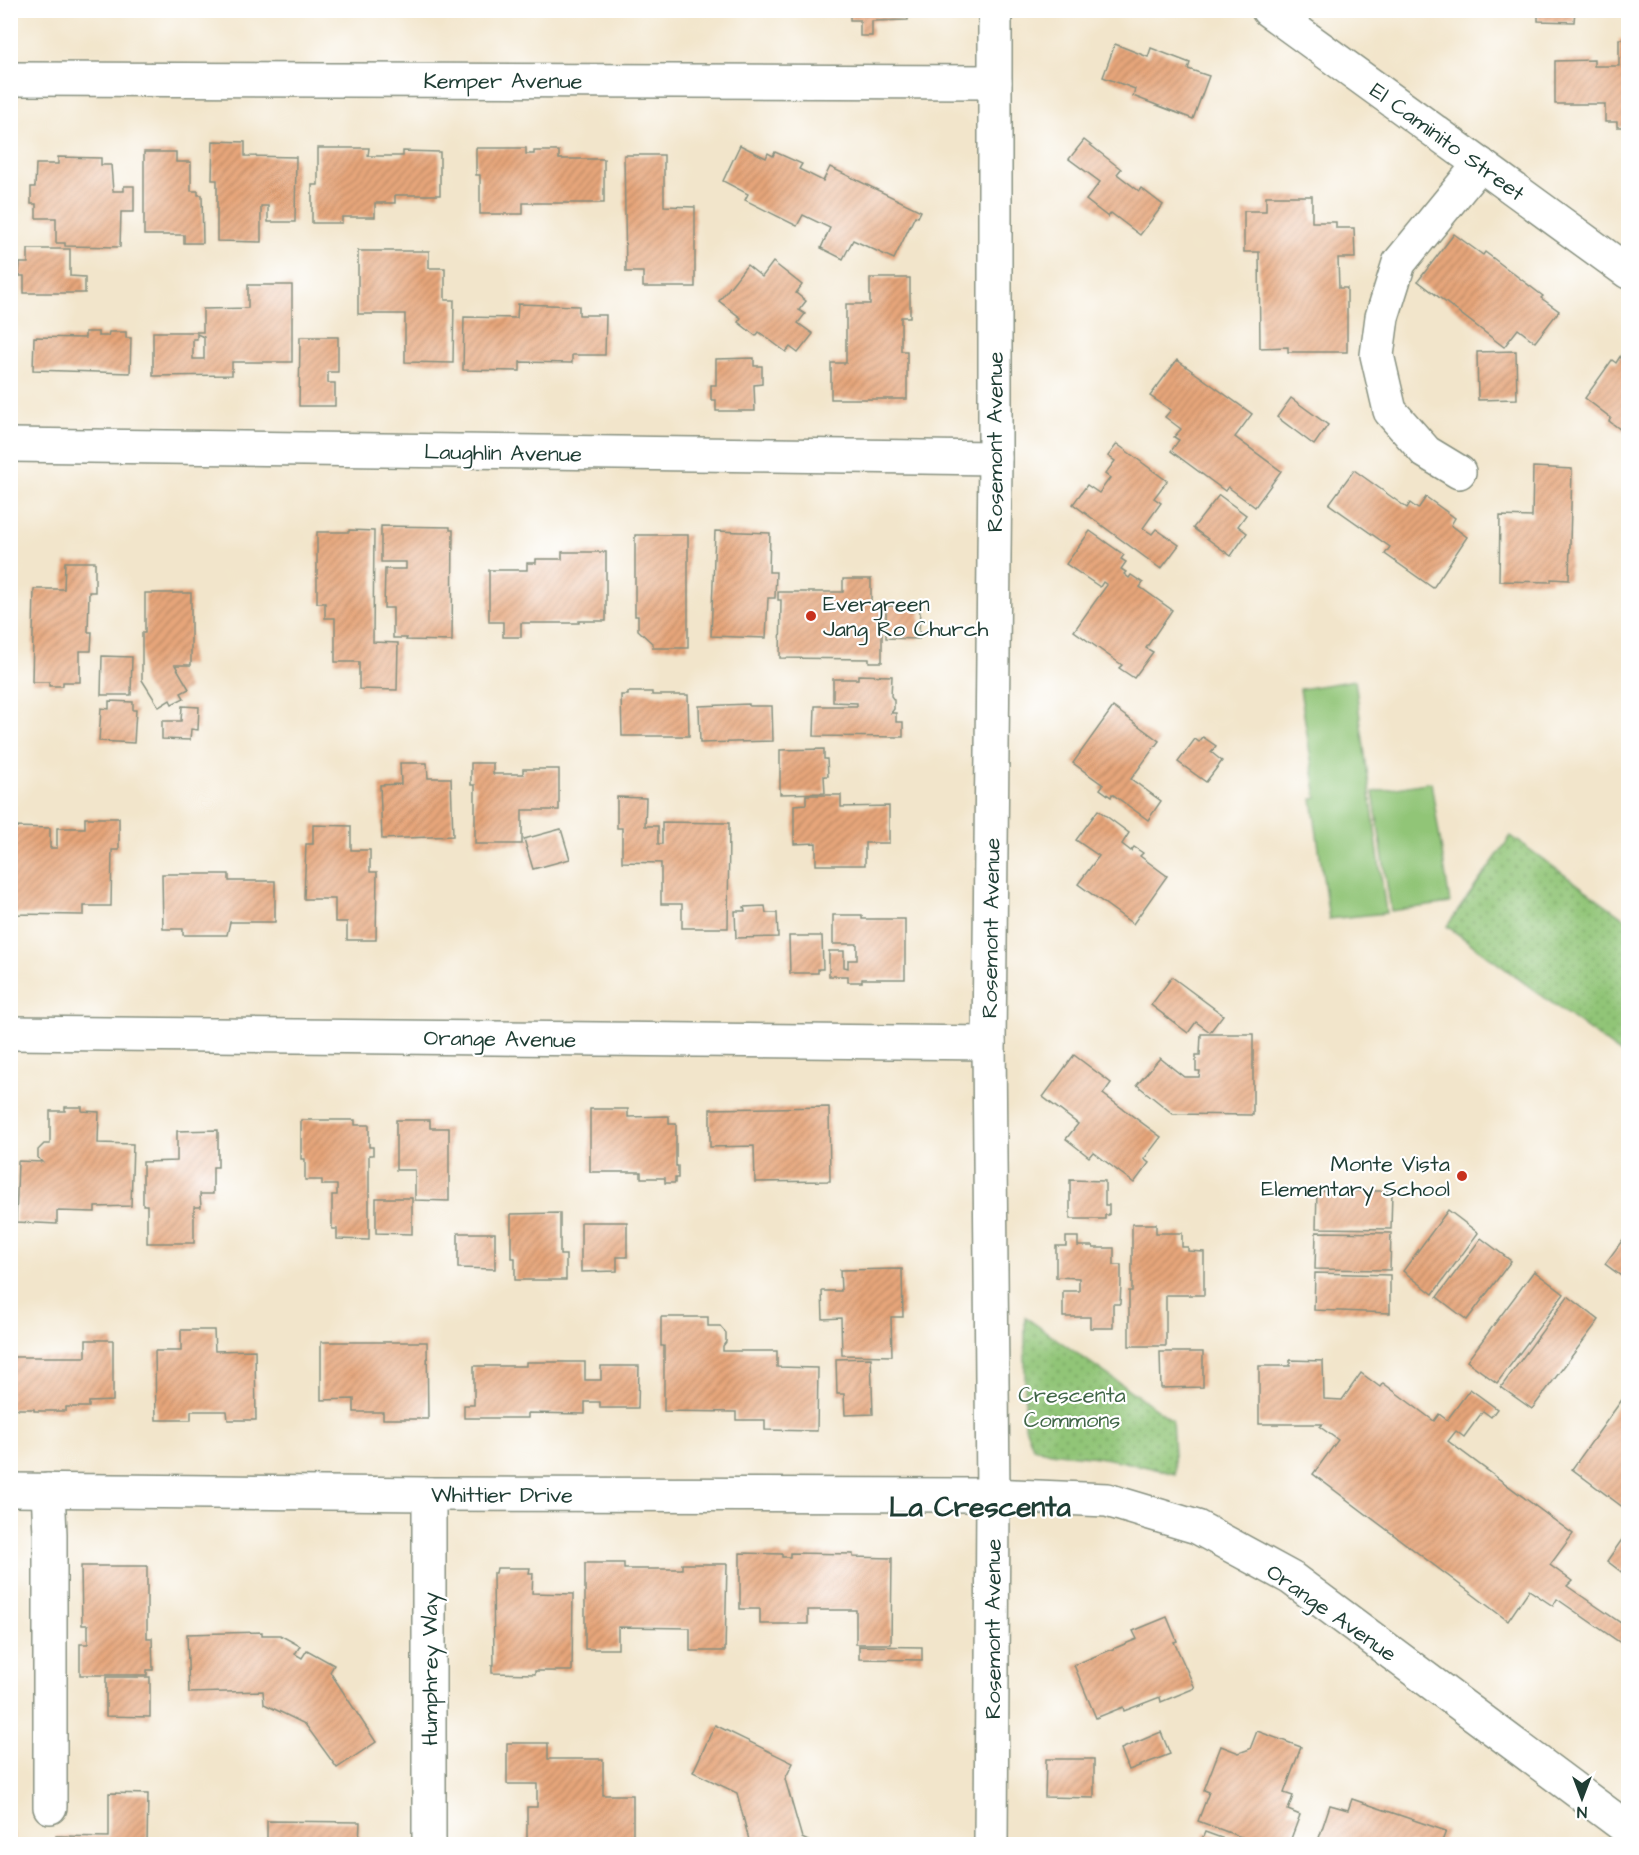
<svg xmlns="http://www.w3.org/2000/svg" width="1639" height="1855" viewBox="0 0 1639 1855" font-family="'Architects Daughter',sans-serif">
<defs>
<pattern id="grass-dots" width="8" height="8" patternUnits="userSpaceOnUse" patternTransform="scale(1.5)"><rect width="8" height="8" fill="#91c577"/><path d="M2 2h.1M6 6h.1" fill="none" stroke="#76a162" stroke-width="1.8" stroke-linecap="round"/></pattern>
<pattern id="building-hatch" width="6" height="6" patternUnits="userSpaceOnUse" patternTransform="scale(1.5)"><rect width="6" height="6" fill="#e7a67a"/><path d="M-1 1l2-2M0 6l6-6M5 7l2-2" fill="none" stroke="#bb8865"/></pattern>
</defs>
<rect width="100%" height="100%" fill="#fff"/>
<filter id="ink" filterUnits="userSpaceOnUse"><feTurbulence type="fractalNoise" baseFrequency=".0167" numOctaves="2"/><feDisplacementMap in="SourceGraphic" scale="12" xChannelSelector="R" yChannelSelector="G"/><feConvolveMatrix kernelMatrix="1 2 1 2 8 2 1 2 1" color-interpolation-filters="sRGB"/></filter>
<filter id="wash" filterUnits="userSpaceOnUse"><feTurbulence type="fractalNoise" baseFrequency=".008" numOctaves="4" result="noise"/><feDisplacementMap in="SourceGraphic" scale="24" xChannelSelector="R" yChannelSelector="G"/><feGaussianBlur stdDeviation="1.35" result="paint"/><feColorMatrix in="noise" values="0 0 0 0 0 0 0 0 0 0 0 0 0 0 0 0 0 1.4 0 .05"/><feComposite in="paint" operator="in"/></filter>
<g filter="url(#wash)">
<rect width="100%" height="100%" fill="#f2e5cb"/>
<g fill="url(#grass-dots)" stroke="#588156" stroke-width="1.5">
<path d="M1511 836 1628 921V1059L1447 926Z"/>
<path d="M1025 1317 1172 1420 1175 1474C1149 1467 1124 1461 1097 1457 1076 1454 1053 1455 1033 1447L1025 1426Z"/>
</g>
<g fill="#91c577" stroke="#588156" stroke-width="1.5">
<path d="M1355 680 1386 913 1329 919 1312 799 1317 798 1300 689Z"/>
<path d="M1431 782 1450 903 1391 911 1373 792Z"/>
</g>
<g id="blocks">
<g fill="url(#building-hatch)" fill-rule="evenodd">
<path d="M850 10H908V20L872 21V36H860V20H850Z"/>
<path d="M1538 10H1575L1574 22 1538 21Z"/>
<path d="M1619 39H1628V127H1617V122H1605V104H1555V61L1594 60V66H1619Z"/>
<path d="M1115 44 1148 57 1151 48 1190 63 1188 69 1209 76 1193 119 1133 96 1135 89 1103 77Z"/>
<path d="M1084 140 1121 169 1117 174 1139 191 1141 188 1163 205 1140 235 1111 213 1108 217 1086 200 1100 182 1069 159Z"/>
<path d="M213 141 245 142V156L296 157 295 222H268V206H261V242L217 241V180H212Z"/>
<path d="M740 145 766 158 768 153 773 156 775 152 802 164 799 169 823 181 830 167 921 211 918 217 915 216 894 259 853 240 843 259 821 248 830 228 803 215 797 226 745 200 748 194 723 181Z"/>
<path d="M318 148H369L368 156H403V151L440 152V195H395V203H375V217H342V223H312V185H318Z"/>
<path d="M476 148H526V154H534V151H559V159H604V203H523V214H480V175H476Z"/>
<path d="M144 152H176V162H191V191H198V195H202L203 243H184V235H144Z"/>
<path d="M624 155H664V206L695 207V287H643V272H626Z"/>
<path d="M58 157 101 158V165H111L113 191H124V186H134V212H121L120 247 65 246V243H56V218H36V204H31V187H35L36 164H58Z"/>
<path d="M1266 196H1312V222H1336V228H1354L1355 258H1338L1339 288H1347V352H1288V347L1260 348 1259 252H1244V211H1266Z"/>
<path d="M1454 234 1483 255 1485 252 1543 296 1541 298 1559 311 1535 342 1518 329 1504 347 1418 281Z"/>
<path d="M28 249H70V276L85 277V293H24V276H19L20 263H28Z"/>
<path d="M358 251H429V268H445V300H454L453 363 405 362V314H358Z"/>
<path d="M773 262 802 285 796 293 806 301 799 310 805 314 798 323 813 334 798 353 790 347 786 352 759 332 756 336 738 322 741 318 719 301 747 265 762 277Z"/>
<path d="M870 278H910V317H901V351H907V399H831V363H846V304H870Z"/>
<path d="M248 285H292V362H232V375L153 376V332H203V309L248 308ZM197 334 204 337V359H193V339H197Z"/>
<path d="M518 304 579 306V315H606L605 355H572V363L520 362V371L463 370 464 317 517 318Z"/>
<path d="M85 332H98V336H108L109 332H126V338H131L130 373 33 370 34 337 85 338Z"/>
<path d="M300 337H338V372H328V383H335V406H299Z"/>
<path d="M1516 351 1517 399 1478 400 1477 352Z"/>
<path d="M1621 355 1628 361V435L1609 421 1611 418 1585 398 1612 360 1616 363Z"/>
<path d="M754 358V366H762V384L754 385 755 411H716V400H711V385H716V359Z"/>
<path d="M1177 360 1252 414 1235 437 1281 471 1255 507 1228 487 1225 491 1171 451 1179 440 1174 437 1181 429 1165 417 1171 410 1150 396Z"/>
<path d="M1291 398 1328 425 1314 445 1277 417Z"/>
<path d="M1117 444 1167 481 1154 498 1161 503 1143 528 1152 534 1156 529 1179 545 1161 569 1073 504 1087 485 1099 493 1110 478 1105 474 1115 461 1108 456Z"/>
<path d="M1533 467 1572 469 1569 580 1551 579V582L1499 581 1500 516 1532 517Z"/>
<path d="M1354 470 1407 508 1410 503 1418 509 1426 497 1455 518 1451 525 1467 537 1433 588 1385 554 1390 547 1329 504Z"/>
<path d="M1219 495 1246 515 1238 526 1247 533 1231 556 1193 528Z"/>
<path d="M381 526 450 527V530H453L452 641 406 640 407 638H393V608H384L385 569H406V562H381Z"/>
<path d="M349 530 374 531 373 642 398 643 397 690 359 689V662H335V618H325V603H317V532H349Z"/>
<path d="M715 531 770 533 769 572H776L775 598H768L766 638 711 636Z"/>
<path d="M1090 531 1124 555 1121 559 1126 562 1121 569 1126 572 1124 574 1129 578 1131 575 1143 583 1140 587 1172 610 1146 648 1153 652 1134 678 1119 668 1122 665 1074 631 1107 585 1103 582 1100 587 1066 564Z"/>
<path d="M635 535H688V648H653V644L638 630V616H635Z"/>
<path d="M562 552H606V621H579V623H521V637H503V622H489V570H527V563H536V559H562Z"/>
<path d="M65 562H95V592H89L88 632H92L91 651H80V682H63V686H49V682H32L34 589H64Z"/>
<path d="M843 579H871V604H882V662H869V659L780 658 781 600H778V592H843Z"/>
<path d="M145 593H191V665H175L189 689 181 693 184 698 172 704 170 700 159 707 142 680V633H145Z"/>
<path d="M886 606H920L919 639 886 638Z"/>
<path d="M102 656 132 657 131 695H101Z"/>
<path d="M858 675 892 676 891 696 894 700V709L891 713H896V722H903V737L814 736 815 706H857V703L833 702V679H858Z"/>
<path d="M628 692H652V695H688L689 736H622L621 695H628Z"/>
<path d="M109 701 133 702V710H136L134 743 99 741 101 708 109 709Z"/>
<path d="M749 704V706H772L773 741 700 743 699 706Z"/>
<path d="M182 706 199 707 198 730 191 729 190 740 162 739V721H181Z"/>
<path d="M1113 707 1159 741 1131 779 1161 801 1148 820 1112 794 1111 797 1100 789 1103 785 1073 763Z"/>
<path d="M1203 737 1216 746 1211 752 1222 761 1206 782 1178 762 1195 739 1199 742Z"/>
<path d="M824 749V759H827L828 776H824L825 793 780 794V750Z"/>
<path d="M400 763H427L428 778H451L453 836 382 839 380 785 401 784Z"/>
<path d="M471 763H493V774H523V769H559V810H522V844H475V785H471Z"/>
<path d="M806 795H841V807L889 806V843H865V865H816V843L794 844V805L806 804Z"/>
<path d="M617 797 646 798 645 826H658V844H662V822L729 823 728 928H682V904H661V863L622 862V828H617Z"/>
<path d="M1098 810 1129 833 1122 844 1131 851 1134 847 1143 853 1140 856 1167 876 1133 924 1078 884 1099 856 1076 840Z"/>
<path d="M85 818H119V850H112L111 906H84V915L10 914V843H13V827L50 828V848H57V828H85Z"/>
<path d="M313 825 351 826V850H370V872H377L376 940H347V922H335V899H304L306 844H313Z"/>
<path d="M561 829 570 859 533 869 524 839Z"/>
<path d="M162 874H229V881H275V922H230L227 935H183V929H163Z"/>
<path d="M765 906 766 913H777L778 937 736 938 735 911H745L744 907Z"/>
<path d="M833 915H862V919H905V979H862V982H848V976H829V951H844V967L848 968V960H857V944H833Z"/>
<path d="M789 936H822L823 969H818V973H790Z"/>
<path d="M1172 977 1223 1015 1210 1032 1196 1022 1188 1033 1151 1005Z"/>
<path d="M1201 1034H1253V1115L1173 1114 1137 1085 1160 1058 1184 1077H1199L1200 1071H1196V1055H1200Z"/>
<path d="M1074 1055 1111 1083 1103 1094 1161 1137 1144 1159 1149 1163 1134 1183 1093 1152 1089 1157 1066 1139 1078 1124 1043 1097Z"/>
<path d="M65 1107H82V1111L99 1112 98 1143 133 1144 131 1206 95 1207V1212L57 1211V1224L16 1222 18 1161 42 1162 38 1158V1150L44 1144H50V1111H65Z"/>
<path d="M829 1107 830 1181 755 1182 754 1146 710 1147V1109Z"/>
<path d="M590 1109H628V1117L669 1116V1124H676V1166H678V1178H675V1183H665V1178H641V1172H590Z"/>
<path d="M301 1120H355V1125H369V1147H373V1155H369V1240L337 1239V1229H332V1195H337V1185H322V1180H305V1159H301Z"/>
<path d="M396 1120H430V1128H449V1201L415 1200V1170H396Z"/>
<path d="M218 1130V1167H213V1194H200L201 1207H194V1243H147V1205H143V1162L177 1161V1131Z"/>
<path d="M1070 1180 1105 1181V1205H1109V1215H1105V1219H1070Z"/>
<path d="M1317 1191H1392L1391 1229 1316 1228Z"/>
<path d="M376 1198H412V1234L376 1233Z"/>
<path d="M1448 1210 1478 1233 1433 1294 1403 1271Z"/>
<path d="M560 1213V1255H566V1280H515V1258H511V1214Z"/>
<path d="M581 1222H627V1257H617V1271L581 1272Z"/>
<path d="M1132 1224H1156V1233H1182V1247H1188V1251L1204 1252V1295H1166V1346H1129V1291H1132Z"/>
<path d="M1316 1232 1391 1233 1390 1270 1315 1269Z"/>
<path d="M458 1233H495V1269L458 1268Z"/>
<path d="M1066 1237H1078V1246H1093V1248H1114V1265H1121V1284L1120 1304H1113V1328H1090V1317H1063V1291H1079V1278L1056 1277V1246H1066Z"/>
<path d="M1481 1238 1511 1261 1467 1320 1437 1297Z"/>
<path d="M1624 1238 1628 1241V1281L1605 1264Z"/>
<path d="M902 1269 903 1317H891L892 1356 842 1355 841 1318 823 1319 822 1291H841L840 1270Z"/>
<path d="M1534 1271 1564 1294 1497 1383 1467 1361Z"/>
<path d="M1315 1273 1390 1275V1313L1314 1310Z"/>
<path d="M1568 1296 1599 1320 1532 1409 1501 1387Z"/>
<path d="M661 1317H708V1326H720L726 1333V1342L723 1346V1351H777V1367L818 1368 817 1431 765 1430V1420H736V1412L664 1411V1346H661Z"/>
<path d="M181 1330H214L215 1351 255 1350 256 1420H228L227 1411H191V1420H156L155 1351H181Z"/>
<path d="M86 1340H113V1401L89 1402V1407H66V1411H34V1409H10V1357H86Z"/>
<path d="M321 1342H427L428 1419H383V1412H354V1399L321 1400Z"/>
<path d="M1160 1352H1203V1387L1161 1388Z"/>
<path d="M871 1358 873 1414 845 1415 844 1394H837L836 1359Z"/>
<path d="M1290 1360 1323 1361 1324 1399 1342 1400 1361 1373 1380 1387 1383 1383 1434 1421 1439 1414 1447 1420 1470 1389 1497 1409 1491 1417 1483 1411 1464 1437 1456 1431 1448 1441 1573 1534 1550 1565 1572 1581 1567 1586 1628 1628V1648L1557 1599 1553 1606 1529 1590 1508 1621 1313 1474 1338 1440 1320 1427 1323 1424H1259V1366H1290Z"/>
<path d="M526 1362H585V1380H601V1366H639L638 1408H600V1402H585V1414L528 1413V1418H464V1405H474V1366H526Z"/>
<path d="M1628 1396V1511L1572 1469 1624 1397 1626 1399Z"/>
<path d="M1628 1531V1577L1607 1561Z"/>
<path d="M740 1553 782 1554V1557H790V1553L853 1554V1557L892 1558 891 1644H856V1610H808V1624H760V1609H740Z"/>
<path d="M585 1563H624V1569H682V1564H727L725 1651H690V1628L618 1627V1649H585Z"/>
<path d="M81 1566H147V1638H152L153 1670H147V1675H80V1644H88V1625H82Z"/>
<path d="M497 1568H530L529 1573H533L532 1593 573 1594 572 1671H535V1674L492 1673V1665H494L493 1573H496Z"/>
<path d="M1167 1617 1177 1641 1174 1642 1195 1688 1161 1702 1160 1697 1124 1711 1123 1707 1096 1718 1074 1665 1137 1639 1133 1631Z"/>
<path d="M262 1632V1635H280L300 1646 295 1654 302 1658 307 1650 334 1665 330 1672 376 1742 337 1768 305 1724 264 1704 263 1691 189 1693 187 1634Z"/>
<path d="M859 1646 922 1647V1660L859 1659Z"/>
<path d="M106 1677H150V1717L106 1716Z"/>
<path d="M715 1725 793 1763 785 1779 802 1838 814 1844H750L737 1793 693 1772Z"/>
<path d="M1257 1731 1301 1747 1284 1793 1293 1796 1288 1810 1300 1815 1289 1844 1276 1839 1274 1844 1259 1840 1257 1843 1198 1821 1209 1792 1204 1790 1221 1746 1239 1753 1250 1749Z"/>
<path d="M1161 1732 1170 1754 1129 1770 1121 1749Z"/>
<path d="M507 1743H548V1759H603V1795H633V1844H527V1807H537V1784H507Z"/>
<path d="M1046 1759H1094V1798L1045 1797Z"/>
<path d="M109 1793 148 1794 147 1844H56V1836L109 1837Z"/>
<path d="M1352 1799 1446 1831 1441 1844H1317L1330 1805 1348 1810Z"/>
<path d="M267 1821 360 1822 359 1844H267Z"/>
<path d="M1205 1832 1238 1844H1200Z"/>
<rect x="10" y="1833" width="4" height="11"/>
</g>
</g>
</g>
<g filter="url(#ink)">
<use href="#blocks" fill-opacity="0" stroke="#889180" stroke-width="1.5"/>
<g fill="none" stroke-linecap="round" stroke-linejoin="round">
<defs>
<g id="minor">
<path d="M1268 10 1628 272"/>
<path d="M10 79 995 82"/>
<path d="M10 445 995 458"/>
<path d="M1459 472 1426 452 1390 411 1377 355 1382 317 1399 263 1480 164"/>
<path d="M10 1033 989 1043"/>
<path d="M10 1490 429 1494 993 1495 1107 1500 1197 1527 1291 1578 1628 1829"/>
<path d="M48 1490 50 1534V1807"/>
<path d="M429 1494V1844"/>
<path d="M991 1844 993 1495 989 1043 995 458V10"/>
</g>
</defs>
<use href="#minor" stroke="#889180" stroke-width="36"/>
<use href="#minor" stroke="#fff" stroke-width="33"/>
</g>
</g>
<g fill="#c8321e" stroke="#fff" stroke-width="2">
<circle cx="811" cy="616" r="6"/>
<circle cx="1462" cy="1176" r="6"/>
</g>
<g text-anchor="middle" stroke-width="4.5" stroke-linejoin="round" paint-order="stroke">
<g font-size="22" fill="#1f3d34" stroke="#fff">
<text x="503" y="88">Kemper Avenue</text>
<text transform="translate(1448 141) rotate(36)" y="8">El Caminito Street</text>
<text transform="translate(994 442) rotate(-90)" y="8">Rosemont Avenue</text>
<text transform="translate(503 452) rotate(1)" y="8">Laughlin Avenue</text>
<text transform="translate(990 928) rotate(-89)" y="8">Rosemont Avenue</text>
<text transform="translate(500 1038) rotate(1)" y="8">Orange Avenue</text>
<text x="502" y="1502">Whittier Drive</text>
<text transform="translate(1332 1612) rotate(35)" y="8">Orange Avenue</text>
<text transform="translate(992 1629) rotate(-90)" y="8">Rosemont Avenue</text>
<text transform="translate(429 1669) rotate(-90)" y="8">Humphrey Way</text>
</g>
<g font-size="22" fill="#1f3d34" stroke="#fff" text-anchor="start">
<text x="823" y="611">Evergreen<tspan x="823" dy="25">Jang Ro Church</tspan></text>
<text x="1450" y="1171" text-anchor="end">Monte Vista<tspan x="1450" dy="25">Elementary School</tspan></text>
</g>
<g font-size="22" fill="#416648" stroke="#fff">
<text x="1072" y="1402">Crescenta<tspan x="1072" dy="25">Commons</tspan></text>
</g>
<g font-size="28" font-weight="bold" fill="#1f3d34" stroke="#fff">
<text x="980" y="1516">La Crescenta</text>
</g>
</g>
<rect width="1639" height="1855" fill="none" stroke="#fff" stroke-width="36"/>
<g transform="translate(1582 1798) rotate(180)" stroke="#ffffff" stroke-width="4.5" paint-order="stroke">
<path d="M0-4.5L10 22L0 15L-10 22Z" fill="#1f3d34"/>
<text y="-9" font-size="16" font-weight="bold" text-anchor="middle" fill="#1f3d34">N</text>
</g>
</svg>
